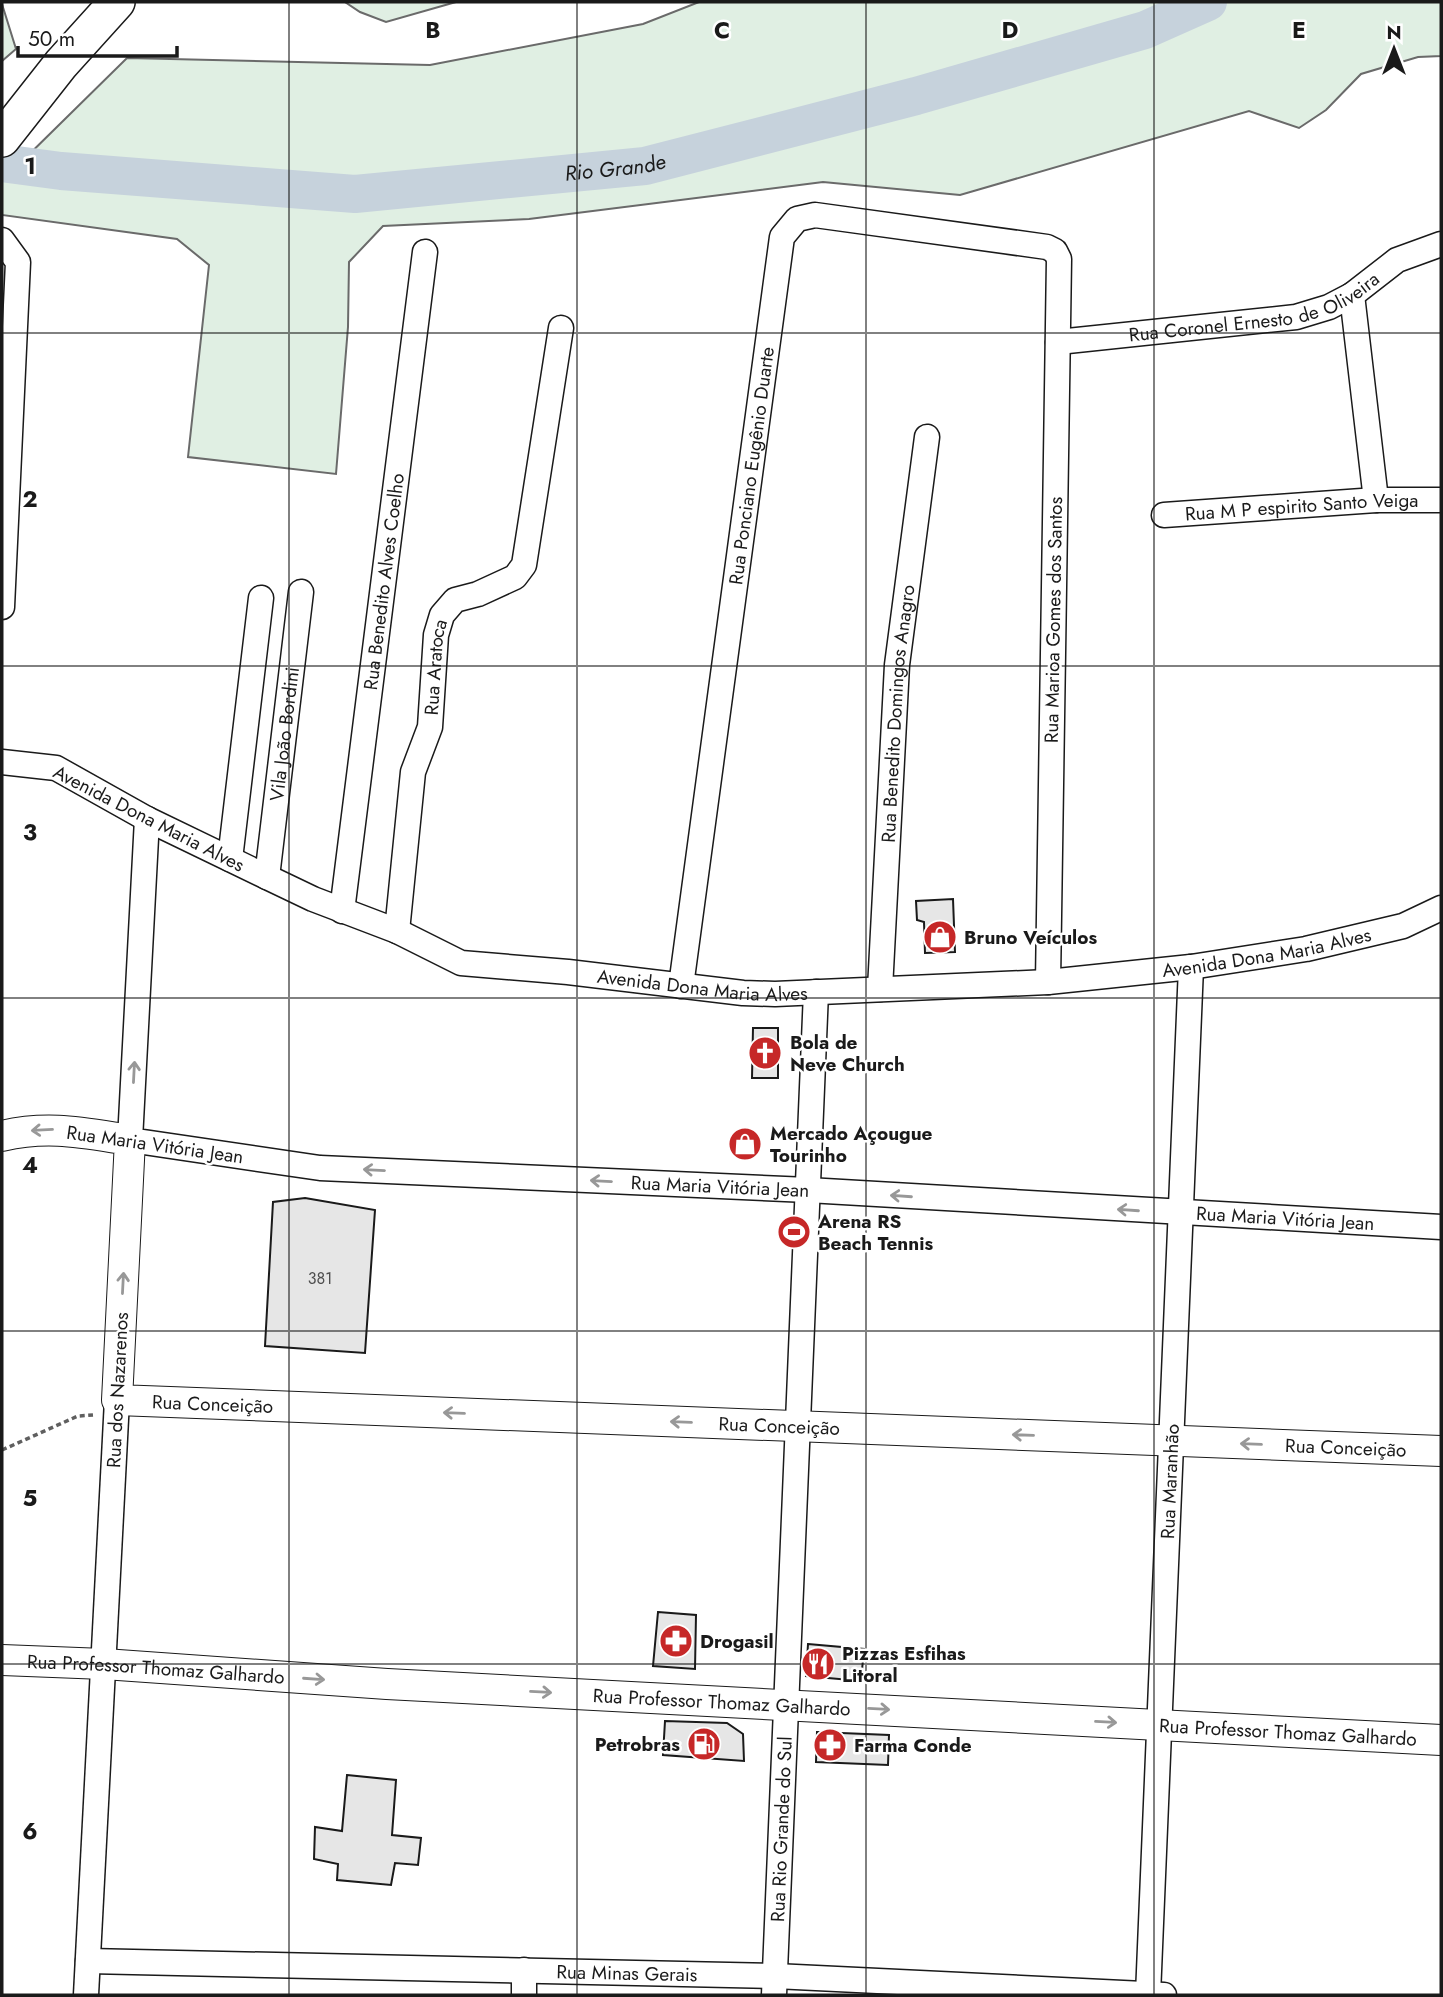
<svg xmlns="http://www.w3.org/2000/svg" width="1443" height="1997" viewBox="0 0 1443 1997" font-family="Jost,sans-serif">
<rect width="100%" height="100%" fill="#fff"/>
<g fill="#e0efe3" stroke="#6a6a6a" stroke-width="2">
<path d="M345 2H456L386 22 360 12Z"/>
<path d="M699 2H1441V56L1418 57 1361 74 1326 110 1299 128 1249 111 960 195 823 182 529 219 383 226 349 262 348 327 336 474 188 457 209 265 177 239 2 215V181L127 58 430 65 643 24Z"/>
<path d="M2 4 16 49 2 61Z"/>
</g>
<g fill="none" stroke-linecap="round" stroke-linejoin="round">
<path stroke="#c6d2dc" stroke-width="38" id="s1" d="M2 163 61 171 355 194 645 166 916 96 1145 30 1208 2"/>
</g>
<g fill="#e6e6e6" stroke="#1a1a1a" stroke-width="2">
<path d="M953 899 955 952 925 953 924 922 917 920 916 901Z"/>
<path d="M753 1028H778V1078H752Z"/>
<path d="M305 1198 375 1210 365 1353 265 1346 273 1202Z"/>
<path d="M658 1612 696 1615 695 1669 653 1666Z"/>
<path d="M808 1644 864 1649 861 1681 806 1676Z"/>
<path d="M665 1721 727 1723 743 1734 744 1761 663 1755Z"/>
<path d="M817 1732 889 1735 888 1765 816 1762Z"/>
<path d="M347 1775 396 1780 392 1835 421 1838 418 1865 395 1863 391 1885 337 1880 338 1864 314 1859 315 1827 342 1831Z"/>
</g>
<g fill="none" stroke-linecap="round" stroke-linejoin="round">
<defs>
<g id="minor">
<path d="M2 240 18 262 2 607"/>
<path d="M1352 295 1376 500"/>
<path id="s2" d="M1058 342 1296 317 1329 307 1352 295 1397 260 1441 244"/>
<path id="s3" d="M1164 515 1376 500H1441"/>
<path id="s4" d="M2 762 56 768 147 819 267 877 313 899 397 931 461 963 568 972 743 993 775 994 1048 982 1191 967 1306 949 1403 926 1441 908"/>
<path id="s5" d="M147 819 130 1140 320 1168 808 1190 1441 1227"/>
<path d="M230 859 261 598"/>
<path id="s6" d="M267 877 301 592"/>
<path id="s7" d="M342 911 425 252"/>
<path id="s8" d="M397 931 413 772 430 727 436 635 442 615 455 600 478 594 515 577 524 565 561 328"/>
<path id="s9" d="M681 986 782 237 797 219 815 215 1047 247 1055 251 1059 259 1048 982"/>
<path id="s10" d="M880 989 897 665 927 437"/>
<path id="s11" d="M88 1961 775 1976 1164 1995"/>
<path d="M86 1995 117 1400"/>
<path d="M524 1995V1970"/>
<path id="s12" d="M774 1995 816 992"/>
<path id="s13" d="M1148 1995 1191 967"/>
</g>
<g id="major">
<path id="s14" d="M2 1136C49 1125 83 1133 130 1140L117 1400 1441 1451"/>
<path id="s15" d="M2 1660 104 1664 387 1684 1441 1740"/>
</g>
<path id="highway" d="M2 139 61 64 117 2"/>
</defs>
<use href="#minor" stroke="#1a1a1a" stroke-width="27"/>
<use href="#major" stroke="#1a1a1a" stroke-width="32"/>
<use href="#highway" stroke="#1a1a1a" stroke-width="38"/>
<path stroke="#5f5f5f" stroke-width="3.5" stroke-dasharray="5 3.5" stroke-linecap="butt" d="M2 1450 78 1416 93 1415"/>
<use href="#minor" stroke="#fff" stroke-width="24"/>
<use href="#major" stroke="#fff" stroke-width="30"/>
<use href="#highway" stroke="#fff" stroke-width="35"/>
</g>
<defs><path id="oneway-shaft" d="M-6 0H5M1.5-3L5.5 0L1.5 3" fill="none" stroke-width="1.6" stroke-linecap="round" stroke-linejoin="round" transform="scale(1.75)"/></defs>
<g stroke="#989898">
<use href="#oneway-shaft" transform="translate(134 1072) rotate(-87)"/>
<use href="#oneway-shaft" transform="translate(42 1130) rotate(177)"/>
<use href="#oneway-shaft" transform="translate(374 1170) rotate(-177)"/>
<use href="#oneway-shaft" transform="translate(601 1181) rotate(-177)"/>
<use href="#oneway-shaft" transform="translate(901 1196) rotate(-176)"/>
<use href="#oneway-shaft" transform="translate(1128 1210) rotate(-176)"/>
<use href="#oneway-shaft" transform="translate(123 1283) rotate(-87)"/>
<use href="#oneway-shaft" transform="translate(454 1413) rotate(-178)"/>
<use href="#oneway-shaft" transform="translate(681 1422) rotate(-178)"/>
<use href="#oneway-shaft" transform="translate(1023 1435) rotate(-178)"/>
<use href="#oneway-shaft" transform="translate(1251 1444) rotate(-178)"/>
<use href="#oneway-shaft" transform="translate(314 1679) rotate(4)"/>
<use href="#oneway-shaft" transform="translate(541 1692) rotate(3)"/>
<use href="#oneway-shaft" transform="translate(879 1709) rotate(3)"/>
<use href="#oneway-shaft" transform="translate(1106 1722) rotate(3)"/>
</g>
<path fill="none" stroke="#1a1a1a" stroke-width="2" stroke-opacity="0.55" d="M289 2V1995M577 2V1995M866 2V1995M1154 2V1995M2 333H1441M2 666H1441M2 998H1441M2 1331H1441M2 1664H1441"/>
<defs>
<symbol id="shop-disc" viewBox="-11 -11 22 22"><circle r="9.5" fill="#c62828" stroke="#fff"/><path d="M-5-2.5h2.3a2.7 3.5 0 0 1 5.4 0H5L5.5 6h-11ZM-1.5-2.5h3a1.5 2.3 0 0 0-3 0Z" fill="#fff"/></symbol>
<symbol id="church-disc" viewBox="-11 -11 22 22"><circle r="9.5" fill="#c62828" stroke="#fff"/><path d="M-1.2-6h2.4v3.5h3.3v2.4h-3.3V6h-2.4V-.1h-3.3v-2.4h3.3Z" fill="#fff"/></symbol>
<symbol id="stadium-disc" viewBox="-11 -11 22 22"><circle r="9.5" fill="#c62828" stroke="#fff"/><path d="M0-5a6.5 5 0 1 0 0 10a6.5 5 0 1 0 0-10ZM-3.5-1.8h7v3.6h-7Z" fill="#fff"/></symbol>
<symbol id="pharmacy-disc" viewBox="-11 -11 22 22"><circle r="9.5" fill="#c62828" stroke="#fff"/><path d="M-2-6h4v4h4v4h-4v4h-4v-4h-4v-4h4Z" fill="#fff"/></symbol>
<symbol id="restaurant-disc" viewBox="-11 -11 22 22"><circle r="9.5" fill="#c62828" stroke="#fff"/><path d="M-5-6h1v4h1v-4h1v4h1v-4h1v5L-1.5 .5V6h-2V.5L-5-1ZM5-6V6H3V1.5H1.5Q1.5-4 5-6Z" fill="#fff"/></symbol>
<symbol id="fuel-disc" viewBox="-11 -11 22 22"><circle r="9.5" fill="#c62828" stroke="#fff"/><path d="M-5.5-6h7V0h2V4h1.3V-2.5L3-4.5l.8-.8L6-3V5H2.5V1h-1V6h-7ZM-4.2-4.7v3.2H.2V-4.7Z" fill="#fff"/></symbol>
</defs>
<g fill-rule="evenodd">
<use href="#shop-disc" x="921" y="918" width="38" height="38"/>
<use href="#church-disc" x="746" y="1034" width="38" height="38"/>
<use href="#shop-disc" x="726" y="1125" width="38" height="38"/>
<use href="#stadium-disc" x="775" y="1213" width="38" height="38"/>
<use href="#pharmacy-disc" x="657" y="1622" width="38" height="38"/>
<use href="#restaurant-disc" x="799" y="1645" width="38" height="38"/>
<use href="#fuel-disc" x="685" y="1725" width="38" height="38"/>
<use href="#pharmacy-disc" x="811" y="1726" width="38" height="38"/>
</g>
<g text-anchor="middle" stroke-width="5" stroke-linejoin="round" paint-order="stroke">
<g font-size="16" fill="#4d4d4d">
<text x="320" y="1284">381</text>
</g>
<g font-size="19" fill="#1a1a1a" stroke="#fff">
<text dy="7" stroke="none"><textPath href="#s2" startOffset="201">Rua Coronel Ernesto de Oliveira</textPath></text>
<text dy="7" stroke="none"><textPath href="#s9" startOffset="525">Rua Ponciano Eugênio Duarte</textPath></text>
<text dy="7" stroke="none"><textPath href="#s3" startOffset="138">Rua M P espirito Santo Veiga</textPath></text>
<text dy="7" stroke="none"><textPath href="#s7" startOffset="332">Rua Benedito Alves Coelho</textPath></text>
<text transform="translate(1053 620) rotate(-89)" y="7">Rua Marioa Gomes dos Santos</text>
<text dy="7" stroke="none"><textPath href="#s8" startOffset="268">Rua Aratoca</textPath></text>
<text dy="7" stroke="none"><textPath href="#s10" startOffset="276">Rua Benedito Domingos Anagro</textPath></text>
<text dy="7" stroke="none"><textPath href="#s6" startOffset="144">Vila João Bordini</textPath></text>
<text transform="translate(149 818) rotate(27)" y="7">Avenida Dona Maria Alves</text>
<text dy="7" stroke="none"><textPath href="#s4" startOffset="1314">Avenida Dona Maria Alves</textPath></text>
<text dy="7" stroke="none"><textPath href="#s4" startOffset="747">Avenida Dona Maria Alves</textPath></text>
<text transform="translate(155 1144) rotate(8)" y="7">Rua Maria Vitória Jean</text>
<text dy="7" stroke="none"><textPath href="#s5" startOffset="914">Rua Maria Vitória Jean</textPath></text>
<text dy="7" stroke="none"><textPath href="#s5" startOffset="1480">Rua Maria Vitória Jean</textPath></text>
<text transform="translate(117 1390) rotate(-87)" y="7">Rua dos Nazarenos</text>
<text dy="7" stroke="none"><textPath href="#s14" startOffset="485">Rua Conceição</textPath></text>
<text dy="7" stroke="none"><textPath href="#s14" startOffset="1052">Rua Conceição</textPath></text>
<text dy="7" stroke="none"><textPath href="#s14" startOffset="1619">Rua Conceição</textPath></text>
<text dy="7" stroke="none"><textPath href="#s13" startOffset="514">Rua Maranhão</textPath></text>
<text dy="7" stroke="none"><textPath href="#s15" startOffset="154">Rua Professor Thomaz Galhardo</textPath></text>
<text dy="7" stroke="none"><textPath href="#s15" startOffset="721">Rua Professor Thomaz Galhardo</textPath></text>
<text dy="7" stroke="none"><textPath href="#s15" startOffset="1288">Rua Professor Thomaz Galhardo</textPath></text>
<text dy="7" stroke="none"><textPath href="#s12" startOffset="166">Rua Rio Grande do Sul</textPath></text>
<text dy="7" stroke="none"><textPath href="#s11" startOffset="539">Rua Minas Gerais</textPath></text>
</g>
<g font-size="19" font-weight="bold" fill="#1a1a1a" stroke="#fff" text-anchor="start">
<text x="964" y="944">Bruno Veículos</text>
<text x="790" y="1049">Bola de<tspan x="790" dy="22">Neve Church</tspan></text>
<text x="770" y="1140">Mercado Açougue<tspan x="770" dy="22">Tourinho</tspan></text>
<text x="818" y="1228">Arena RS<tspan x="818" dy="22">Beach Tennis</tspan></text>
<text x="700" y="1648">Drogasil</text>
<text x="842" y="1660">Pizzas Esfihas<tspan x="842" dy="22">Litoral</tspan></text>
<text x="680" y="1751" text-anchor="end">Petrobras</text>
<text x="854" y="1752">Farma Conde</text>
</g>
<g font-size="21" font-style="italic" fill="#1a1a1a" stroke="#fff">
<text dy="7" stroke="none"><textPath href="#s1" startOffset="616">Rio Grande</textPath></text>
</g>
</g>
<g font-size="23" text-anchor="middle" font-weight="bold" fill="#1a1a1a" stroke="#fff" stroke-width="5" stroke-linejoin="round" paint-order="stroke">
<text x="433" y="38">B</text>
<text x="722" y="38">C</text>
<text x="1010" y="38">D</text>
<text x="1299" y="38">E</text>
<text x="30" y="174">1</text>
<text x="30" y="507">2</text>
<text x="30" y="840">3</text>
<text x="30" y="1173">4</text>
<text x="30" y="1506">5</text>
<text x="30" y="1839">6</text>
</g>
<rect width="1443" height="1997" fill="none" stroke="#1a1a1a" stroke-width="7"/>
<g transform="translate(1394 49)" stroke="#ffffff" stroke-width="5" paint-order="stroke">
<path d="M0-5L12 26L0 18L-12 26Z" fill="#1a1a1a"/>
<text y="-10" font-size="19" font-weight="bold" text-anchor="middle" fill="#1a1a1a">N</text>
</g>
<path d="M18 46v10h159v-10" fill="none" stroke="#1a1a1a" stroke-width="3.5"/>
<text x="28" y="46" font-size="21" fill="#1a1a1a" stroke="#ffffff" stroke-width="5" paint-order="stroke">50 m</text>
</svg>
